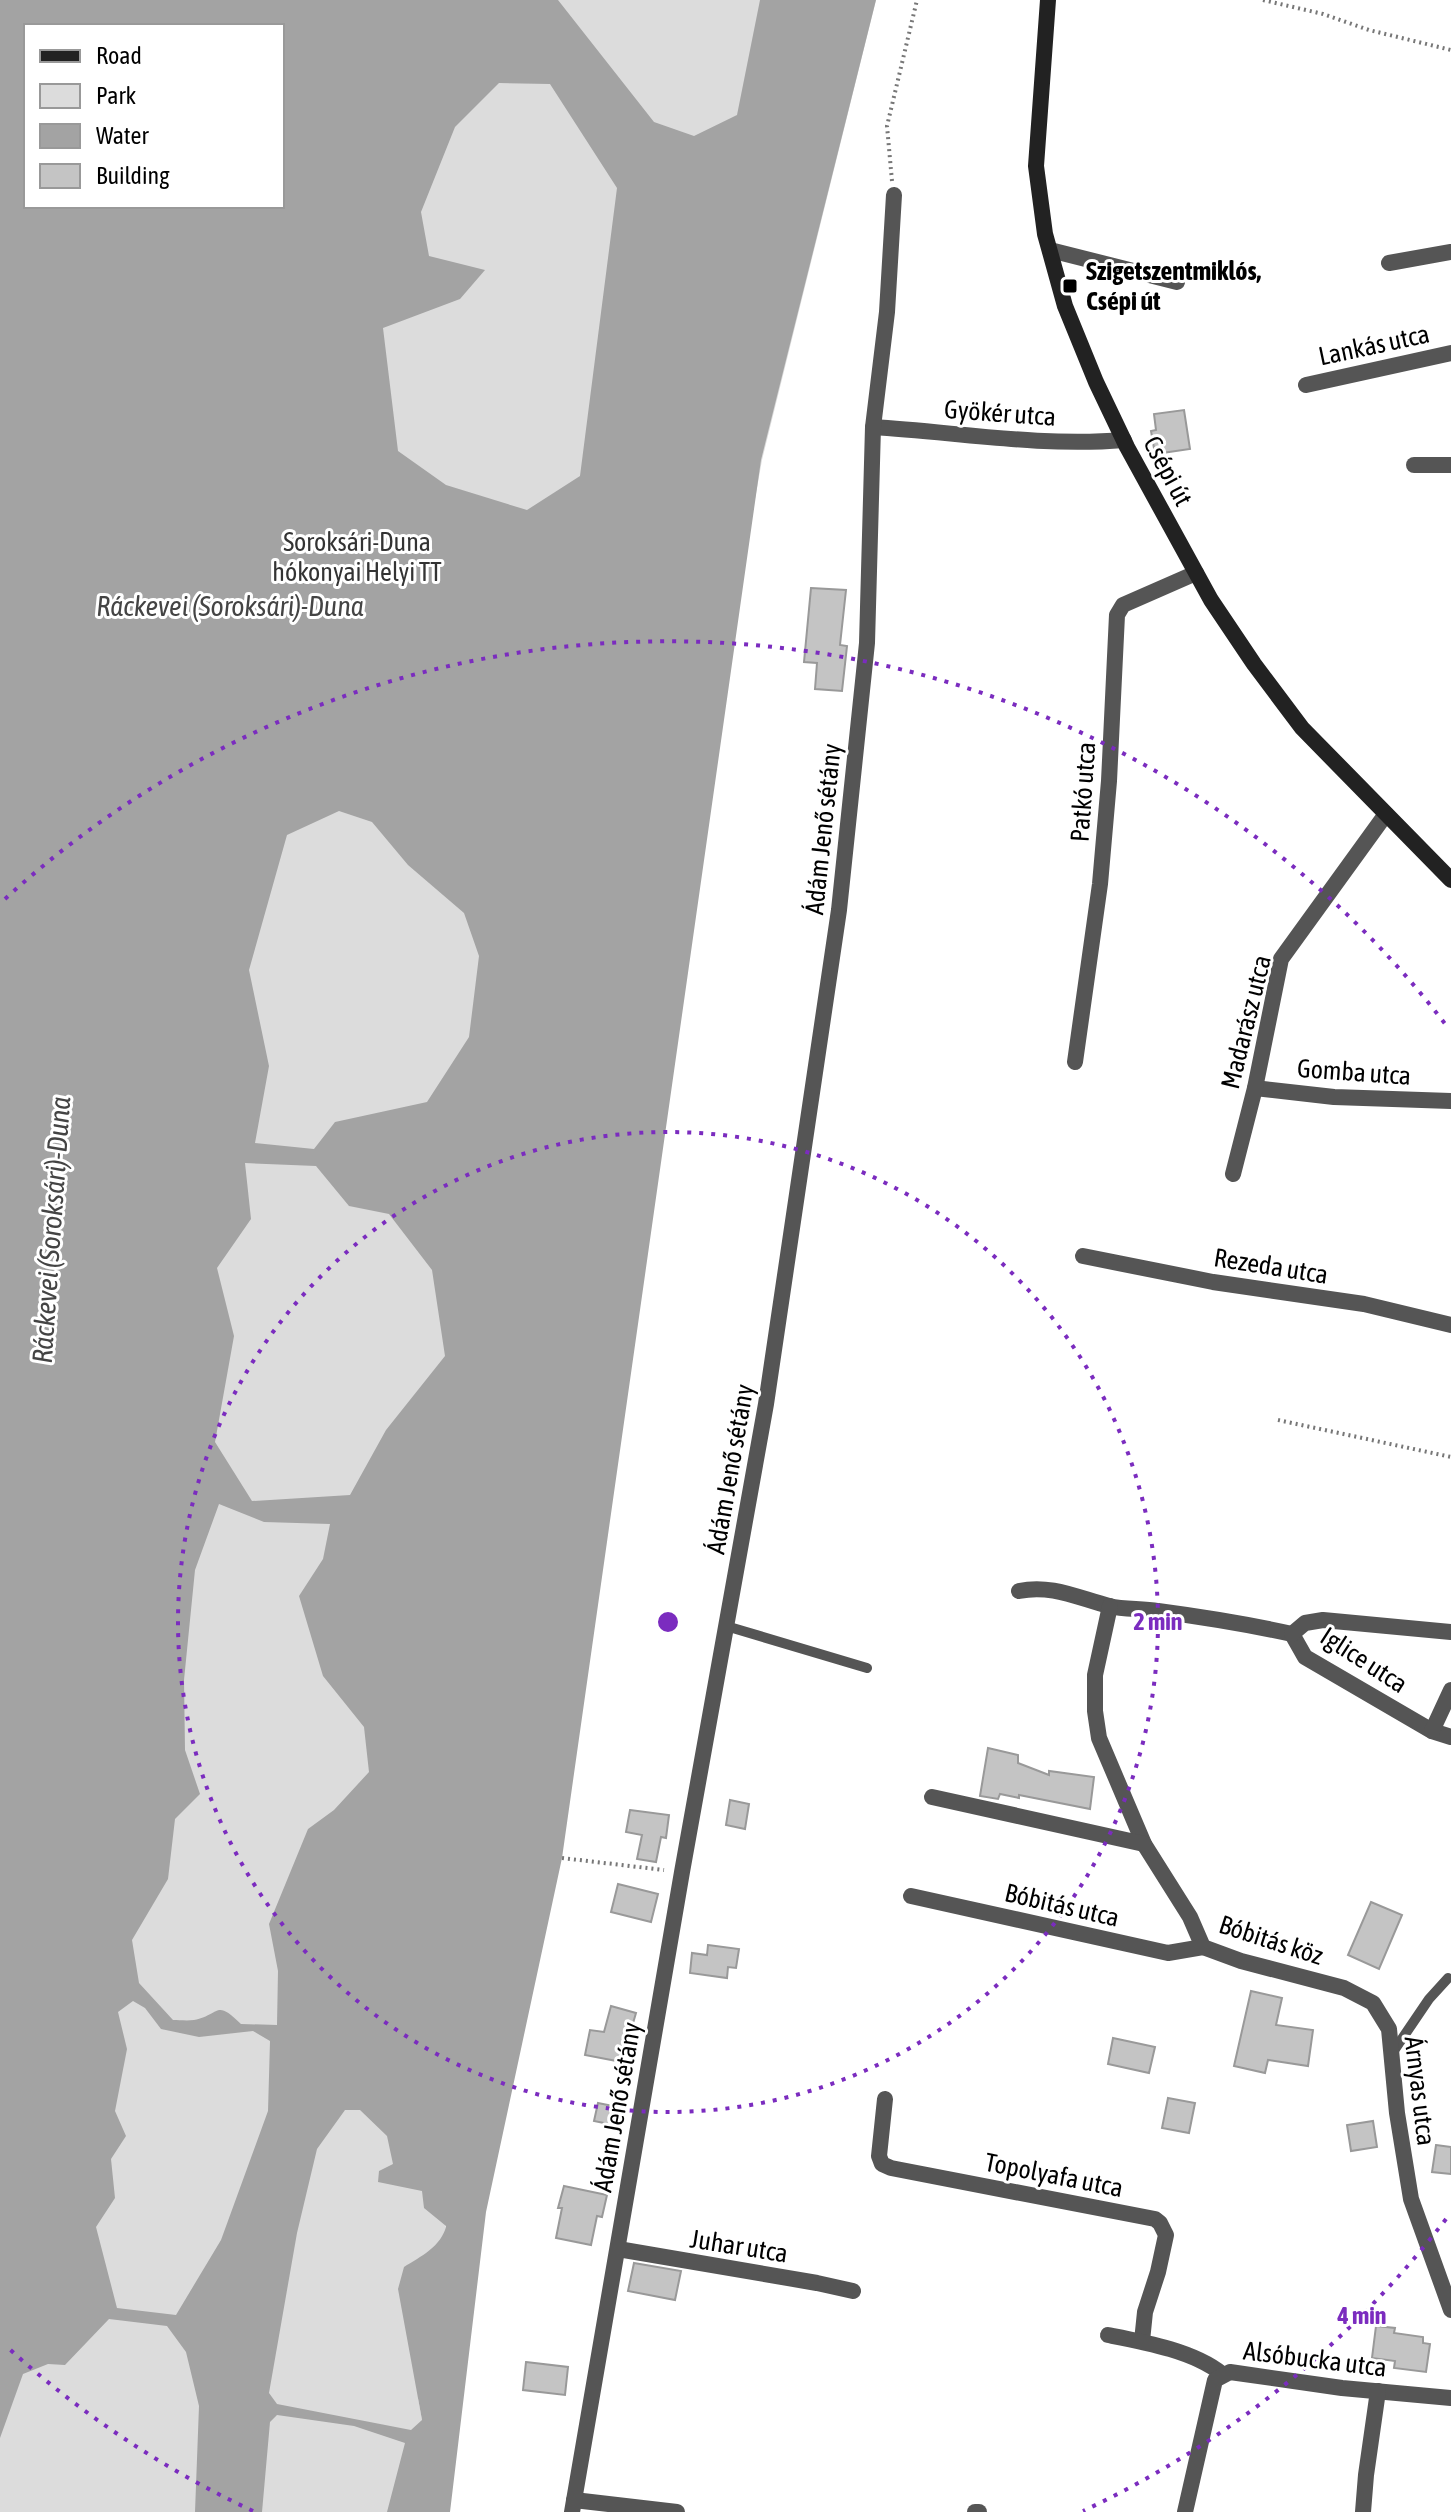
<svg xmlns="http://www.w3.org/2000/svg" width="1451" height="2512" viewBox="0 0 1451 2512" font-family="'Asap Condensed',sans-serif">
<rect width="100%" height="100%" fill="#fff"/>
<path fill="#dcdcdc" fill-rule="evenodd" d="M0 0H876L762 460 444 2235 418 2398 422 2420 407 2512H0ZM26 26H282V206H26Z"/>
<path fill="#a3a3a3" fill-rule="evenodd" d="M0 0H558L654 122 694 136 737 115 760 0H876L761 460 562 1858 486 2212 450 2512H387L405 2443 354 2426 277 2415 270 2422 262 2512H195L199 2406 186 2352 167 2326 109 2319 65 2365 48 2364 23 2374 0 2438ZM282 26V206H26V26ZM499 83 550 84 617 188 580 476 527 510 446 485 398 451 383 328 460 299 485 270 429 256 421 212 455 127ZM339 811 372 822 408 865 464 913 479 956 469 1037 427 1102 335 1122 314 1149 255 1143 269 1066 249 970 287 835ZM245 1163 316 1166 349 1206 389 1214 432 1270 445 1356 386 1430 350 1495 252 1501 215 1442 234 1336 217 1268 251 1219ZM219 1504 264 1522 330 1524 323 1559 299 1596 323 1676 364 1727 369 1772 334 1810 308 1829 269 1924 278 1971 277 2025 241 2024C215 1998 220 2015 194 2020 187 2021 179 2020 173 2020L139 1983 132 1940 168 1879 175 1819 200 1794 185 1750 184 1680 195 1570ZM133 2001 145 2008 161 2029 199 2037 253 2031 270 2041 268 2111 221 2240 176 2315 117 2308 96 2227 115 2198 111 2159 126 2136 115 2111 127 2049 118 2012ZM345 2110H360L387 2136 393 2164 379 2171 378 2182 422 2191 424 2208 446 2226C442 2246 420 2257 404 2267L398 2289 422 2420 411 2430 277 2404 269 2393 297 2233 317 2149Z"/>
<g fill="#c4c4c4" stroke="#999" stroke-width="2">
<path d="M1184 410 1190 449 1155 454 1151 431 1156 430 1154 414Z"/>
<path d="M811 588 846 590 840 645 847 646 842 691 815 689 817 663 804 662Z"/>
<path d="M988 1748 1018 1755V1763L1049 1775V1771L1094 1777 1090 1809 1019 1795V1798L1000 1794 998 1799 980 1796Z"/>
<path d="M730 1800 749 1804 745 1829 726 1825Z"/>
<path d="M630 1810 669 1815 666 1838 661 1837 656 1862 637 1859 642 1835 626 1832Z"/>
<path d="M618 1884 658 1894 651 1922 611 1912Z"/>
<path d="M1371 1902 1402 1915 1379 1969 1348 1955Z"/>
<path d="M708 1945 739 1949 736 1968 728 1967 727 1978 690 1973 692 1953 707 1955Z"/>
<path d="M1251 1991 1282 1998 1276 2025 1313 2030 1308 2066 1268 2060 1265 2073 1234 2066Z"/>
<path d="M611 2006 636 2013 629 2037H632L627 2063 585 2055 590 2030 604 2032Z"/>
<path d="M1113 2038 1155 2047 1149 2073 1108 2064Z"/>
<path d="M1168 2098 1195 2103 1189 2133 1162 2128Z"/>
<path d="M598 2103 618 2107 614 2125 594 2121Z"/>
<path d="M1373 2121 1377 2147 1351 2151 1347 2125Z"/>
<path d="M1436 2145 1451 2147V2174L1432 2172Z"/>
<path d="M564 2186 607 2195 602 2217 597 2216 591 2245 556 2238 562 2208H558Z"/>
<path d="M634 2263 681 2271 675 2300 628 2291Z"/>
<path d="M1376 2326 1395 2328 1394 2333 1423 2337V2343L1430 2344 1426 2372 1394 2368 1395 2361 1372 2358Z"/>
<path d="M526 2362 568 2367 565 2395 523 2390Z"/>
</g>
<g fill="none" stroke-linecap="round" stroke-linejoin="round">
<g stroke="#777" stroke-width="4" stroke-dasharray="2 4" stroke-linecap="butt">
<path d="M1263 0 1323 14 1369 30 1451 50"/>
<path d="M892 181 887 126 917 0"/>
<path d="M1278 1420 1451 1457"/>
<path d="M562 1858 664 1870"/>
</g>
<g stroke="#555" stroke-width="10">
<path d="M726 1626 867 1668"/>
<path d="M1391 2055 1429 1999 1448 1978"/>
</g>
<g stroke="#555" stroke-width="16">
<path d="M1050 250 1177 282"/>
<path d="M1389 263 1451 252"/>
<path d="M1306 385 1451 353"/>
<path d="M873 427C956 432 1040 447 1124 440"/>
<path d="M1414 465H1451"/>
<path d="M1075 1062 1100 884 1109 781 1117 615 1123 605 1196 573"/>
<path d="M1255 1088 1334 1097 1451 1101"/>
<path d="M1233 1174 1255 1088 1281 959 1386 814"/>
<path d="M1083 1256 1213 1282 1364 1304 1451 1325"/>
<path d="M1019 1591C1051 1584 1078 1598 1109 1606 1125 1610 1142 1608 1158 1611 1203 1617 1247 1624 1292 1634L1305 1657 1432 1731 1451 1737"/>
<path d="M1110 1606 1095 1675V1711L1099 1738 1144 1844 1190 1917 1203 1947 1241 1961 1344 1988 1373 2003 1389 2029 1397 2113 1411 2199 1451 2310"/>
<path d="M1292 1634 1305 1623 1323 1620 1451 1632"/>
<path d="M1432 1731 1451 1690"/>
<path d="M932 1797 1144 1844"/>
<path d="M911 1896 1168 1953 1203 1947"/>
<path d="M885 2099 879 2156 882 2164 891 2168 1155 2219 1160 2223 1166 2235 1158 2272 1145 2312 1142 2341"/>
<path d="M618 2249 817 2283 853 2291"/>
<path d="M1108 2335C1144 2342 1194 2351 1222 2374"/>
<path d="M574 2500 677 2512"/>
<path d="M572 2512 682 1872 766 1404 839 910 867 643 873 427 887 312 894 195"/>
<path d="M975 2512H979"/>
<path d="M1185 2512 1215 2380 1230 2372 1342 2388 1451 2398"/>
<path d="M1363 2512 1366 2475 1378 2391"/>
</g>
<path stroke="#222" stroke-width="16" d="M1048 0 1036 166 1045 234 1065 306 1096 382 1127 447 1211 600 1254 664 1302 728 1451 880"/>
</g>
<g fill="none" stroke="#7b2cbf" stroke-width="4" stroke-dasharray="4 8">
<circle cx="668" cy="1622" r="490"/>
<path d="M1446 2219A981 981 0 0 1 1083 2511M253 2511A981 981 0 0 1 5 2345M5 899A981 981 0 0 1 1446 1025"/>
</g>
<rect fill="#000" stroke="#fff" stroke-width="3" x="1062" y="278" width="16" height="16" rx="4"/>
<g text-anchor="middle" stroke-width="6" stroke-linejoin="round" paint-order="stroke">
<g font-size="26" font-weight="bold" fill="#000" stroke="#fff" text-anchor="start">
<text x="1086" y="280">Szigetszentmiklós,<tspan x="1086" dy="30">Csépi út</tspan></text>
</g>
<g font-size="26" fill="#000" stroke="#fff">
<text transform="translate(1374 345) rotate(-12)" y="9">Lankás utca</text>
<text transform="translate(1000 413) rotate(4)" y="9">Gyökér utca</text>
<text transform="translate(1168 471) rotate(62)" y="9">Csépi út</text>
<text transform="translate(1083 792) rotate(-86)" y="9">Patkó utca</text>
<text transform="translate(823 829) rotate(-84)" y="9">Ádám Jenő sétány</text>
<text transform="translate(1246 1022) rotate(-76)" y="9">Madarász utca</text>
<text transform="translate(1354 1072) rotate(4)" y="9">Gomba utca</text>
<text transform="translate(1271 1266) rotate(9)" y="9">Rezeda utca</text>
<text transform="translate(730 1469) rotate(-80)" y="9">Ádám Jenő sétány</text>
<text transform="translate(1364 1660) rotate(33)" y="9">Iglice utca</text>
<text transform="translate(1062 1905) rotate(13)" y="9">Bóbitás utca</text>
<text transform="translate(1271 1940) rotate(18)" y="9">Bóbitás köz</text>
<text transform="translate(1420 2091) rotate(83)" y="9">Árnyas utca</text>
<text transform="translate(617 2107) rotate(-80)" y="9">Ádám Jenő sétány</text>
<text transform="translate(1054 2175) rotate(11)" y="9">Topolyafa utca</text>
<text transform="translate(739 2246) rotate(9)" y="9">Juhar utca</text>
<text transform="translate(1315 2359) rotate(7)" y="9">Alsóbucka utca</text>
</g>
<g font-size="26" fill="#333" stroke="#fff">
<text x="357" y="551">Soroksári-Duna<tspan x="357" dy="30">hókonyai Helyi TT</tspan></text>
</g>
<g font-size="28" font-style="italic" fill="#444" stroke="#fff">
<text x="230" y="616">Ráckevei (Soroksári)-Duna</text>
<text transform="translate(51 1230) rotate(-86)" y="10">Ráckevei (Soroksári)-Duna</text>
</g>
</g>
<circle cx="668" cy="1622" r="12" fill="#7b2cbf" stroke="#fff" stroke-width="4"/>
<g font-size="24" text-anchor="middle" font-weight="bold" fill="#7b2cbf" stroke="#fff" stroke-width="6" stroke-linejoin="round" paint-order="stroke">
<text x="1158" y="1630">2 min</text>
<text x="1362" y="2324">4 min</text>
</g>
<rect x="24" y="24" width="260" height="184" fill="#ffffff" stroke="#999999" stroke-width="2"/>
<rect x="40" y="50" width="40" height="12" fill="#222222" stroke="#999999" stroke-width="2"/>
<text x="96" y="64" font-size="24" fill="#000000">Road</text>
<rect x="40" y="84" width="40" height="24" fill="#dcdcdc" stroke="#999999" stroke-width="2"/>
<text x="96" y="104" font-size="24" fill="#000000">Park</text>
<rect x="40" y="124" width="40" height="24" fill="#a3a3a3" stroke="#999999" stroke-width="2"/>
<text x="96" y="144" font-size="24" fill="#000000">Water</text>
<rect x="40" y="164" width="40" height="24" fill="#c4c4c4" stroke="#999999" stroke-width="2"/>
<text x="96" y="184" font-size="24" fill="#000000">Building</text>
</svg>
